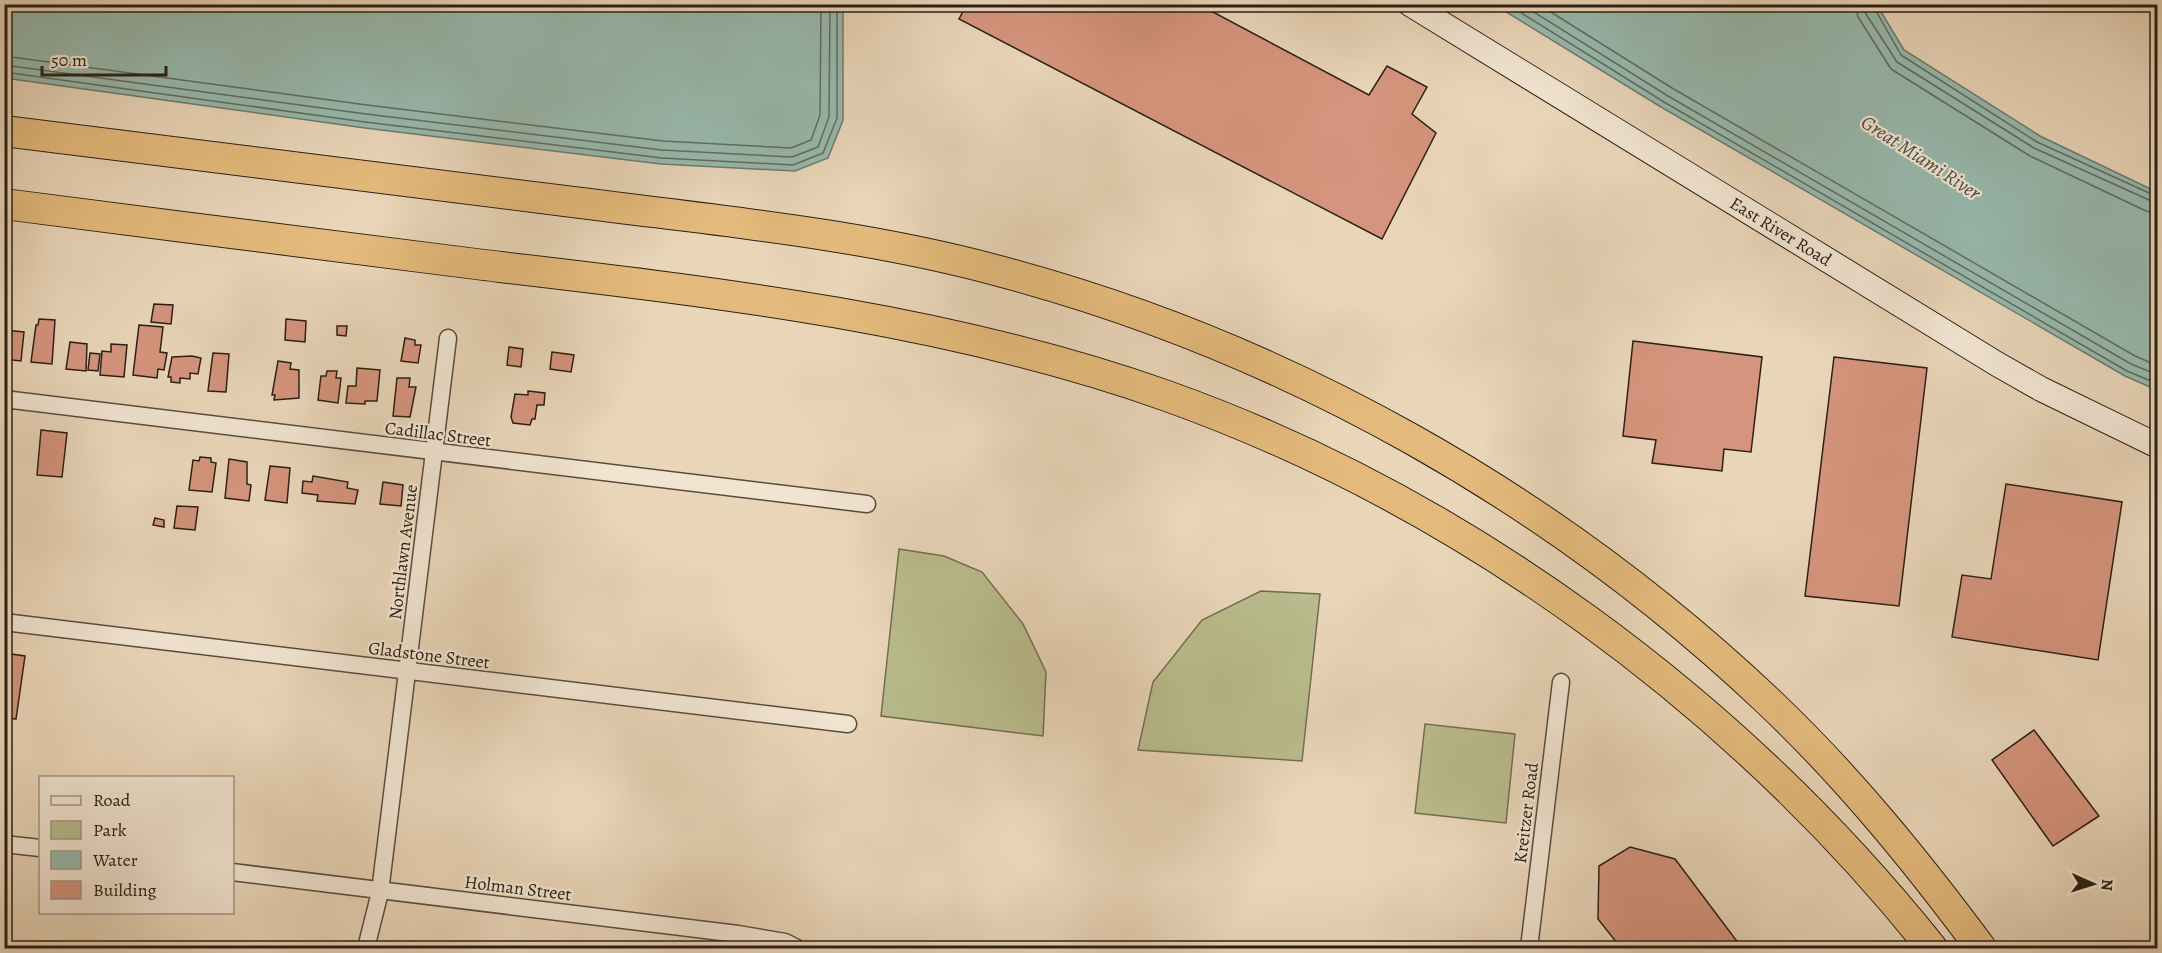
<svg xmlns="http://www.w3.org/2000/svg" width="2162" height="953" viewBox="0 0 2162 953" font-family="Alegreya,serif">
<rect width="100%" height="100%" fill="#e9d5b8"/>
<filter id="stains"><feTurbulence type="fractalNoise" baseFrequency=".00333" numOctaves="4"/><feColorMatrix values="0 0 0 0 .2 0 0 0 0 .09 0 0 0 0 .02 0 0 0 .5 -.17"/></filter>
<radialGradient id="worn" r=".72"><stop offset=".6" stop-color="#630" stop-opacity="0"/><stop offset="1" stop-color="#630" stop-opacity=".3"/></radialGradient>
<g fill="#b9bc8d" stroke="#726e51" stroke-width="1.5">
<path d="M899 549 944 556 982 572 1023 624 1046 672 1043 736 881 716Z"/>
<path d="M1261 591 1320 594 1302 761 1138 750 1153 682 1202 620Z"/>
<path d="M1425 724 1515 734 1506 823 1415 813Z"/>
</g>
<g fill="#97b9ad" stroke="#6b7c70" stroke-width="1.5">
<path d="M5 4 843 5V120L828 158 795 171 661 164 365 128 5 78Z"/>
<path d="M1495 5H1877L1904 50 2040 136 2157 192V390L2125 376 1661 107Z"/>
</g>
<g fill="none" stroke-linecap="round" stroke-linejoin="round">
<g stroke="#606c61" stroke-width="1.5">
<path d="M1507 4 1664 102 2127 371 2158 384"/>
<path d="M1521 4 1668 96 2131 364 2158 375"/>
<path d="M1538 4 1672 88 2135 356 2158 366"/>
<path d="M1855 4 1858 17 1891 69 2030 156 2146 211 2158 213"/>
<path d="M1864 4 1866 14 1897 62 2034 148 2158 204"/>
<path d="M1872 4 1901 55 2037 142 2158 197"/>
<path d="M4 56 367 105 663 141 791 148 811 140 820 115 821 4"/>
<path d="M4 65 366 114 662 150 792 157 818 147 829 117 830 4"/>
<path d="M4 72 365 122 662 158 793 165 823 153 837 118V4"/>
</g>
</g>
<g fill="#d5947d" stroke="#2a2015" stroke-width="1.5">
<path d="M967 4H1198L1369 95 1387 66 1427 87 1412 114 1436 133 1382 239 959 19Z"/>
<path d="M154 304 173 305 171 324 151 322Z"/>
<path d="M39 319 55 320 52 364 31 362 36 325H38Z"/>
<path d="M286 319 306 321 305 342 285 340Z"/>
<path d="M139 325 163 327 160 352 167 353 164 370 158 369 157 378 133 375Z"/>
<path d="M337 326H347L346 336 337 335Z"/>
<path d="M4 330 24 332 21 361 4 359Z"/>
<path d="M405 338 415 340V345H421L418 363 401 361Z"/>
<path d="M1633 341 1762 357 1751 452 1724 449 1722 471 1652 463 1656 440 1623 436Z"/>
<path d="M70 342 87 344 86 371 66 369Z"/>
<path d="M111 344 127 345 124 377 100 375 102 351 111 352Z"/>
<path d="M509 347 523 349 521 367 507 365Z"/>
<path d="M552 352 574 355 571 372 550 369Z"/>
<path d="M90 353 100 354 98 371 88 370Z"/>
<path d="M213 353 229 354 226 392 208 391Z"/>
<path d="M192 356 201 358 198 374 190 373V379L180 378V383L171 382V377H168L172 357Z"/>
<path d="M1834 357 1927 368 1899 606 1805 596Z"/>
<path d="M278 361 291 363 290 369 299 370V398L274 400 275 395H272Z"/>
<path d="M357 368 380 370 377 401H365V404L346 403 348 386H356Z"/>
<path d="M327 371H337L336 378H341L338 403 318 400 321 376H326Z"/>
<path d="M397 378H410L409 387H416L410 417 393 416Z"/>
<path d="M528 391 545 393 544 405H537L535 419H532L530 425 513 423 511 417 515 394 528 395Z"/>
<path d="M41 430 67 433 62 477 37 475Z"/>
<path d="M200 457 211 458V462L216 463 212 492 189 490 193 460 199 461Z"/>
<path d="M229 459 247 462V484L251 485 249 501 225 498Z"/>
<path d="M270 466 290 468 287 503 265 500Z"/>
<path d="M313 476 348 482 347 488 358 490 355 504 317 501 318 495 302 493 303 481 312 482Z"/>
<path d="M383 482 403 485 401 506 380 504Z"/>
<path d="M2006 484 2122 502 2098 660 1952 637 1962 575 1991 579Z"/>
<path d="M177 506 198 507 195 530 174 528Z"/>
<path d="M155 518 164 520V527L153 525Z"/>
<path d="M4 653 25 656 16 719 4 718Z"/>
<path d="M2034 730 2099 816 2053 846 1992 760Z"/>
<path d="M1630 847 1675 859 1742 948H1621L1598 919 1599 866Z"/>
</g>
<g fill="none" stroke-linecap="round" stroke-linejoin="round">
<defs>
<g id="street">
<path d="M4 399 867 504"/>
<path d="M4 622 848 724"/>
<path d="M4 844 40 848"/>
<path d="M232 872 738 934 785 942 797 948"/>
<path d="M366 948 380 892 448 338"/>
<path d="M1529 948 1561 682"/>
</g>
<g id="secondary">
<path id="s1" d="M1410 4 1997 364 2041 389 2158 446"/>
</g>
<g id="highway">
<path d="M4 131C197 155 389 179 581 203 720 221 863 234 999 271 1286 347 1555 499 1770 703 1849 778 1917 862 1981 948"/>
<path d="M4 204C164 224 324 246 484 265 714 292 947 318 1167 396 1464 502 1736 703 1932 948"/>
</g>
</defs>
<use href="#street" stroke="#5a4d3e" stroke-width="19"/>
<use href="#secondary" stroke="#2a2015" stroke-width="26"/>
<use href="#highway" stroke="#2a2015" stroke-width="32"/>
<use href="#street" stroke="#f1e4d1" stroke-width="16"/>
<use href="#secondary" stroke="#f1e4d1" stroke-width="24"/>
<use href="#highway" stroke="#e4ba7c" stroke-width="30"/>
</g>
<g text-anchor="middle" stroke-width="4.5" stroke-linejoin="round" paint-order="stroke">
<g font-size="18" fill="#2a2015" stroke="#f1e4d1">
<text dy="6" stroke="none"><textPath href="#s1" startOffset="435">East River Road</textPath></text>
<text transform="translate(438 434) rotate(7)" y="6">Cadillac Street</text>
<text transform="translate(403 552) rotate(-83)" y="6">Northlawn Avenue</text>
<text transform="translate(429 655) rotate(7)" y="6">Gladstone Street</text>
<text transform="translate(1526 813) rotate(-83)" y="6">Kreitzer Road</text>
<text transform="translate(518 888) rotate(7)" y="6">Holman Street</text>
</g>
<g font-size="20" font-style="italic" fill="#4b4e43" stroke="#f1e4d1">
<text transform="translate(1921 157) rotate(33)" y="7">Great Miami River</text>
</g>
</g>
<rect width="2162" height="953" fill="none" stroke="#e9d5b8" stroke-width="24"/>
<rect x="6" y="6" width="2150" height="941" fill="none" stroke="#2a2015" stroke-width="3"/>
<rect x="12" y="12" width="2138" height="929" fill="none" stroke="#2a2015" stroke-width="1.5"/>
<rect x="39" y="776" width="195" height="138" fill="#f1e4d1" stroke="#a19686" stroke-width="1.5"/>
<rect x="51" y="796" width="30" height="9" fill="#f1e4d1" stroke="#a19686" stroke-width="1.5"/>
<text x="93" y="806" font-size="18" fill="#2a2015">Road</text>
<rect x="51" y="821" width="30" height="18" fill="#b9bc8d" stroke="#a19686" stroke-width="1.5"/>
<text x="93" y="836" font-size="18" fill="#2a2015">Park</text>
<rect x="51" y="851" width="30" height="18" fill="#97b9ad" stroke="#a19686" stroke-width="1.5"/>
<text x="93" y="866" font-size="18" fill="#2a2015">Water</text>
<rect x="51" y="881" width="30" height="18" fill="#d5947d" stroke="#a19686" stroke-width="1.5"/>
<text x="93" y="896" font-size="18" fill="#2a2015">Building</text>
<g transform="translate(2093 884) rotate(93)" stroke="#f1e4d1" stroke-width="4.5" paint-order="stroke">
<path d="M0-4.5L10 22L0 15L-10 22Z" fill="#2a2015"/>
<text y="-9" font-size="16" font-weight="bold" text-anchor="middle" fill="#2a2015">N</text>
</g>
<path d="M42 66v9h124v-9" fill="none" stroke="#2a2015" stroke-width="3"/>
<text x="51" y="66" font-size="18" fill="#2a2015" stroke="#f1e4d1" stroke-width="4.5" paint-order="stroke">50 m</text>
<rect width="100%" height="100%" filter="url(#stains)"/>
<rect width="100%" height="100%" fill="url(#worn)"/>
</svg>
